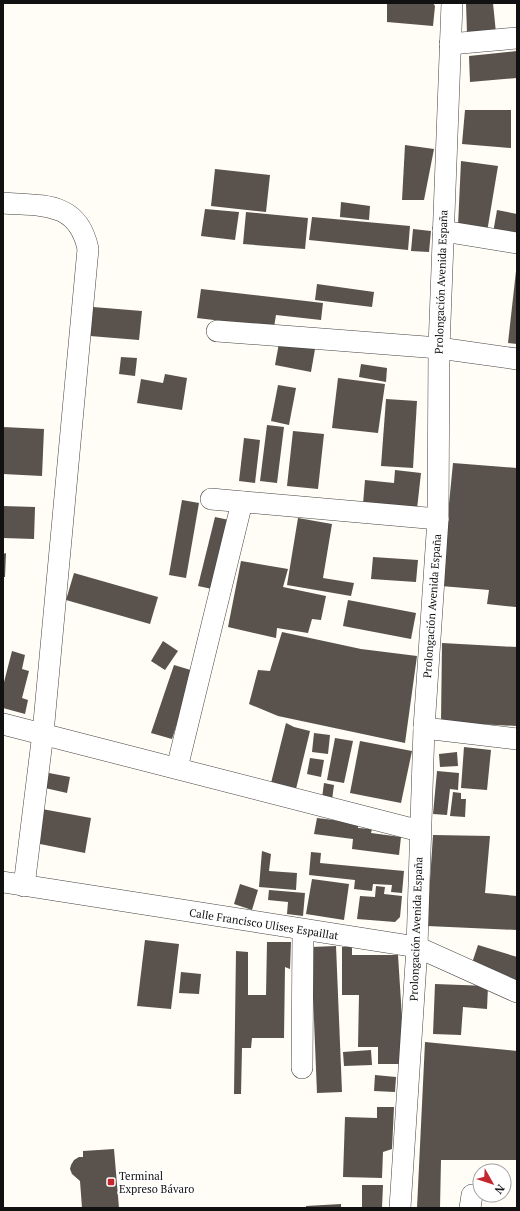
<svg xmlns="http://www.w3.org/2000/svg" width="520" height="1211" viewBox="0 0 520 1211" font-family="'PT Serif',serif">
<rect width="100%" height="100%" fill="#fffdf5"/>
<g fill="#5a524d">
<path d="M387 3H433L435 6 433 26 387 22Z"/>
<path d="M466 3H493L496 33H467Z"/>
<path d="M517 51V78L470 82 469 56Z"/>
<path d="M465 110H511V148L462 144Z"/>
<path d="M405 145 434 149 424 200H402Z"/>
<path d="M461 161 498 166 487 232 458 226Z"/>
<path d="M215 169 270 175 266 212 211 206Z"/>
<path d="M341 202 370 206 369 220 340 217Z"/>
<path d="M205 209 239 212 235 240 201 236Z"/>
<path d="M497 210 517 214V240L493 233Z"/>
<path d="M246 212 308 218 305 249 243 244Z"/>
<path d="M312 217 410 226 408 250 309 240Z"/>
<path d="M413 229 431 231 429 252 411 251Z"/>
<path d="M516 271H517V344L508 343Z"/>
<path d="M317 284 374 292 372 307 315 300Z"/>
<path d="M201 289 323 303 321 320 276 315 274 327 197 318Z"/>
<path d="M93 307 142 311 139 340 90 336Z"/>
<path d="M279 343 315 349 311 372 275 365Z"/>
<path d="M121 357 137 358 135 376 119 374Z"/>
<path d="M361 364 387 368 386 382 359 377Z"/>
<path d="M165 374 187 378 182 410 137 403 141 379 163 383Z"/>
<path d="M338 378 385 384 378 433 332 428Z"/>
<path d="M278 385 296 388 289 425 271 421Z"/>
<path d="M386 399 417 401 413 468 381 466Z"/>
<path d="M267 425 284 427 277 483 260 481Z"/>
<path d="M3 427 44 429 42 476 3 474Z"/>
<path d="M293 431 324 434 318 489 287 486Z"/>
<path d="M244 438 260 440 255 483 239 481Z"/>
<path d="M453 463 517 468V591L516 607 487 604 489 590 441 586Z"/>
<path d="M395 470 421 473 417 509 363 504 365 480 394 483Z"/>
<path d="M182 500 199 503 186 578 169 575Z"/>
<path d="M3 506 35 507 34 539 3 538Z"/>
<path d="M215 517 229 520 212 589 198 586Z"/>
<path d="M298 518 332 524 323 578 354 583 351 596 287 585Z"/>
<path d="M6 553 5 577H3V554Z"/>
<path d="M373 557 418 560 416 582 371 579Z"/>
<path d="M241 561 288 569 283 587 326 596 321 620 312 619 308 633 277 628 276 638 228 627Z"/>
<path d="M74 573 158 597 150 624 66 600Z"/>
<path d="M348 600 416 613 411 639 343 626Z"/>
<path d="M282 632 361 649 417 656 405 743 278 716 249 704 258 670 270 671Z"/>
<path d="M163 641 178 651 165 670 151 661Z"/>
<path d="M442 643 517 647V726L441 722Z"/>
<path d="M12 651 25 655 22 669 29 671 22 698 28 700 25 714 3 708V686Z"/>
<path d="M174 665 194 671 172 739 151 733Z"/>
<path d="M286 723 294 727 310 731 296 789 271 783Z"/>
<path d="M314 733 330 735 328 754 312 752Z"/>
<path d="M335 738 353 741 344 783 327 780Z"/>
<path d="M360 741 412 751 401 803 350 793Z"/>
<path d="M464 747 491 750 487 790 461 788Z"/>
<path d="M457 752 458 766 440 767 439 754Z"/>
<path d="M310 758 324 760 321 777 307 774Z"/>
<path d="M437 771 459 773 458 790 450 789 447 815 433 814Z"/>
<path d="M49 773 70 777 67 793 45 788Z"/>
<path d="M324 783 334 785 332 800 322 798Z"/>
<path d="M453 792 461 793V799H466L465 817 450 816Z"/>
<path d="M42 809 91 818 85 853 35 843Z"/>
<path d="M317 818 358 823V828L372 829 371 833 401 837 399 855 352 849 353 839 314 834Z"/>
<path d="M433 835 490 836 485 893 517 896V930L427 926Z"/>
<path d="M262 851 271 854 269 871 297 873 296 890 259 887Z"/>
<path d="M311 852 321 853 320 863 404 871 402 893 391 892 392 885 373 884 372 891 354 889 355 880 309 875Z"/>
<path d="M312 879 349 884 344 920 306 914Z"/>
<path d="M240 884 258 890 252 910 234 904Z"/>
<path d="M376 886 385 887 384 894 402 896 400 917 395 922 357 919 360 896 375 897Z"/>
<path d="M269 890 305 893 303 916 287 914 288 902 268 900Z"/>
<path d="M145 940 179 944 171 1009 137 1006Z"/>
<path d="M267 942H291L290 969 285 967 284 1038H252L251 1048H242L241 1094H234L236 951 248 952V995H266Z"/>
<path d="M478 945 517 957V982L471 966Z"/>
<path d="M336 946 342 1092 317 1093 311 947Z"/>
<path d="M342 947H352V955H398L402 1018 400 1064H378V1047H358L359 995H342Z"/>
<path d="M181 972 201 974 199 994 179 993Z"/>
<path d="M435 984 488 986 487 1009 463 1007 461 1035 433 1034Z"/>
<path d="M425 1042 517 1051V1160H441L440 1208H417Z"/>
<path d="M371 1050 372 1065 344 1066 343 1052Z"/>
<path d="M375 1075 396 1077 395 1092 374 1091Z"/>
<path d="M377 1107H394L392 1149 383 1152 382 1178 343 1177 345 1117 377 1118Z"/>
<path d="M114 1149 119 1208H82L80 1181 72 1174 70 1169 71 1165 74 1160 79 1157H83V1151Z"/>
<path d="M362 1185H383L382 1208H362Z"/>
<path d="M341 1204V1208H306V1206Z"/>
</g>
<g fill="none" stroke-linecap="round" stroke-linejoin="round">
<defs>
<g id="minor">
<path d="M450 44 517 38"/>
<path d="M3 203C43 206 78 201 88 249L43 733 24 886"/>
<path d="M443 231 517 243"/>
<path d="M217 331 439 348 517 359"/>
<path d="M211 499 438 519"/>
<path d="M3 724 420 831"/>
<path d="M424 728 517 739"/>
<path d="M177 768 242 502"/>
<path d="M3 882 417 947 517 992"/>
<path d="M302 1068 303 930"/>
<path d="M400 1208 417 947 424 728 438 519 439 348 452 3"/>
<path d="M470 1208 472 1195"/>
</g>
</defs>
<use href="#minor" stroke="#444" stroke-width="22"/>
<use href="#minor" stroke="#fff" stroke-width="21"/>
</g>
<rect fill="#c4262e" stroke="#fff" stroke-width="1.5" x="107" y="1178" width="8" height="8" rx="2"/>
<g text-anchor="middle" stroke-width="4" stroke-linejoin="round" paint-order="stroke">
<g font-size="11" fill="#111" stroke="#fff">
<text transform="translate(441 282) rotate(-88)" y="4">Prolongación Avenida España</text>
<text transform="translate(432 606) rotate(-86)" y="4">Prolongación Avenida España</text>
<text transform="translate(264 924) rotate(9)" y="4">Calle Francisco Ulises Espaillat</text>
<text transform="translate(416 929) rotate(-88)" y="4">Prolongación Avenida España</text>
</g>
<g font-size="11" fill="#111" stroke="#fff" text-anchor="start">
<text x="119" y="1180">Terminal<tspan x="119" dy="13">Expreso Bávaro</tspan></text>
</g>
</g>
<rect width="520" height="1211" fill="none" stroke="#111111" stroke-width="8"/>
<g transform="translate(492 1183) rotate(129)"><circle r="19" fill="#ffffff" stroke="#a0a0a0"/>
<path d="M0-3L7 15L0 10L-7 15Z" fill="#c4262e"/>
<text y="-6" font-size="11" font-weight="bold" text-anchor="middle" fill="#111111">N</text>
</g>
</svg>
